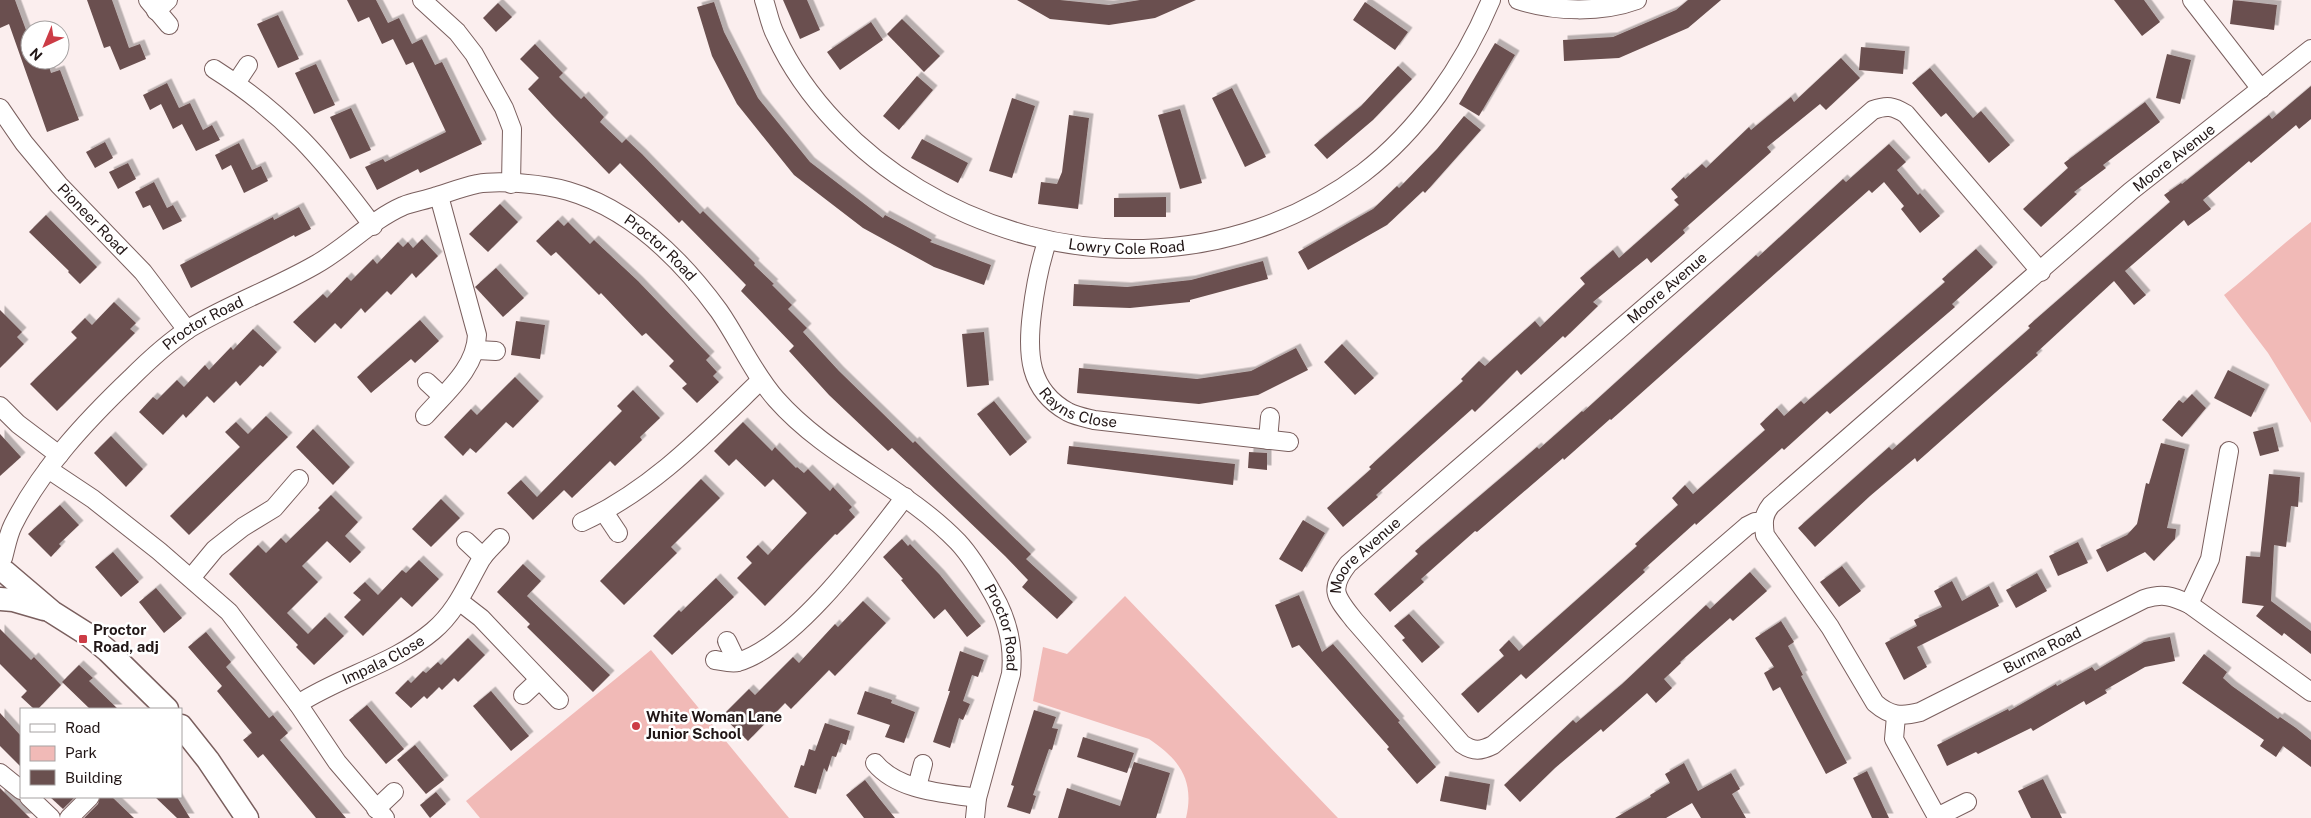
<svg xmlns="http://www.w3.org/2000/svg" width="2311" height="818" viewBox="0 0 2311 818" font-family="'Public Sans',sans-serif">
<defs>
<filter id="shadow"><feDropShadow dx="4.5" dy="-4.5" stdDeviation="0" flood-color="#0004"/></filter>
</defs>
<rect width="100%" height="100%" fill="#fbeeee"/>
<g fill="#f1bab7">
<path d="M2311 222V423L2268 353 2224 295C2254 271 2281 245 2311 222Z"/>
<path d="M1125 596 1338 818H1186C1195 780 1179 759 1149 739L1033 701 1043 647 1067 654Z"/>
<path d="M651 650 789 818H480L466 801Z"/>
</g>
<g fill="#6a504f" filter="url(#shadow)">
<path d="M0 0H15L30 41V60H47L51 73 60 70 79 120 47 132 9 24 0 28Z"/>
<path d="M87 0H112L129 48 140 44 146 59 120 70 110 46 104 48Z"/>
<path d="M347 0H376L388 23 399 18 412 44 422 39 435 65 442 62 482 144 420 173 418 169 377 190 365 167 383 159 385 162 446 132 413 62 406 65 393 39 382 44 369 17 358 22Z"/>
<path d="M783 0H807L820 30 800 39Z"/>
<path d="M1017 0H1060L1109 5 1140 0H1196L1155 18 1109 25 1050 19Z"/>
<path d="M1688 0H1721L1688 28 1619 58 1564 61 1563 40 1613 37 1676 10Z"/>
<path d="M2114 0H2144L2160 22 2142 36Z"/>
<path d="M2233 0 2277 5 2274 30 2230 24Z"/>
<path d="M714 2 724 32 758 98 810 162 883 218 885 215 932 240 930 242 991 265 984 285 934 267 863 228 794 175 737 104 712 56 697 7Z"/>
<path d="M1365 2 1408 32 1395 50 1353 20Z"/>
<path d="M498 3 512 17 496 32 483 18Z"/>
<path d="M278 15 299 59 278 68 257 24Z"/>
<path d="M902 19 940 56 924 72 887 34Z"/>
<path d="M871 22 883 40 840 70 827 52Z"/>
<path d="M1495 43 1515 55 1479 116 1459 104Z"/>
<path d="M535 44 563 73 559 77 581 99 584 96 604 117 600 122 622 143 626 139 642 154 700 214 703 211 755 263 754 265 774 284 772 285 792 305 788 309 807 328 803 332 839 371 913 443 915 441 927 453 1031 554 1026 559 1073 602 1057 619 1022 587 1028 580 1005 556 892 448 888 451 829 395 789 351 794 346 741 291 746 285 682 220 679 223 620 163 609 174 552 115 528 89 539 78 520 59Z"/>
<path d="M1861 47 1905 51 1903 74 1859 70Z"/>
<path d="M2167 54 2191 60 2180 104 2156 98Z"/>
<path d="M1841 58 1860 78 1826 110 1820 104 1767 147 1771 152 1683 230 1685 233 1651 263 1647 258 1593 302 1598 306 1565 338 1563 336 1521 375 1517 370 1475 412 1472 409 1376 495 1378 497 1343 527 1327 508 1371 469 1369 467 1463 381 1461 379 1479 361 1485 366 1535 321 1540 327 1585 284 1580 278 1613 250 1619 258 1679 205 1674 200 1678 197 1671 189 1684 177 1685 179 1702 164 1706 168 1749 127 1751 130 1791 97 1794 102Z"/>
<path d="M316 64 335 105 314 114 295 73Z"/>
<path d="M1398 66 1412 79 1373 120 1327 159 1314 145 1361 106Z"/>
<path d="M1930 68 1973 118 1981 111 2010 145 1989 163 1946 113 1941 117 1912 83Z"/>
<path d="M917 76 933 90 899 130 883 116Z"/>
<path d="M167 83 179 108 190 103 203 130 212 125 220 140 196 151 182 124 173 129 161 104 150 110 143 95Z"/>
<path d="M2311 86V119L2299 129 2296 125 2251 163 2249 161 2203 200 2211 209 2188 226 2184 220 2125 271 2146 295 2134 305 2114 281 2036 353 2038 355 1996 392 1917 462 1915 458 1870 496 1815 547 1798 528 1889 447 1892 450 1918 427 2030 328 2028 326 2170 202 2164 195 2181 183 2182 184 2269 115 2272 119Z"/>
<path d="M1232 88 1266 157 1245 167 1212 98Z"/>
<path d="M1012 98 1035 106 1012 178 989 171Z"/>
<path d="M2145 102 2160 122 2103 165 2106 168 2074 192 2077 194 2041 227 2023 209 2068 168 2064 163Z"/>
<path d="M351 108 371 150 350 159 330 117Z"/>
<path d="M1180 109 1202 183 1180 189 1158 115Z"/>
<path d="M1069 115 1089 118 1078 209 1038 204 1041 182 1057 184 1062 172Z"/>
<path d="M1464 116 1481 130 1425 193 1423 191 1387 225 1308 270 1298 252 1373 209 1397 186 1399 188 1437 149Z"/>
<path d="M922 139 968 163 958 183 911 158Z"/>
<path d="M105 142 113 158 95 168 86 152Z"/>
<path d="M239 143 252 170 261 166 268 181 244 193 231 165 222 170 215 155Z"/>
<path d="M1889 144 1906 162 1897 170 1918 195 1920 193 1940 216 1920 233 1901 209 1904 206 1884 182 1872 193 1869 190 1611 420 1610 419 1564 460 1563 458 1477 532 1475 531 1421 579 1424 582 1390 612 1374 594 1418 554 1415 551 1537 447 1539 449 1582 411 1583 412 1756 255 1758 257 1843 179 1846 182Z"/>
<path d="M128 163 136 179 118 189 109 172Z"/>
<path d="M154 182 167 208 173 205 182 221 163 230 150 205 143 208 135 192Z"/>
<path d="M1166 197V217H1114V198Z"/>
<path d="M500 204 518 222 488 252 469 234Z"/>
<path d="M299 207 311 229 295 237 294 235 191 288 180 265 273 217 274 220Z"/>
<path d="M46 215 97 267 80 284 68 272 69 271 29 232Z"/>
<path d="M558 220 564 226 568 222 590 244 594 240 638 281 710 356 706 360 717 372 713 376 719 382 697 403 682 388 687 384 669 366 674 361 646 333 642 336 601 293 599 295 556 252 551 256 536 241Z"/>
<path d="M422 239 438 256 416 278 412 273 391 295 387 291 365 313 361 308 341 329 335 323 315 343 293 322 323 294 327 298 347 277 351 281 373 259 377 264 398 242 403 247 408 242 413 248Z"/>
<path d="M1976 249 1993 267 1952 304 1955 307 1830 414 1827 411 1784 450 1782 448 1696 525 1695 523 1643 570 1645 572 1526 679 1521 674 1478 713 1461 694 1504 656 1499 650 1509 640 1519 651 1637 546 1635 544 1678 505 1672 498 1685 485 1693 494 1765 430 1760 424 1777 408 1784 416 1801 401 1804 404 1945 282 1942 279Z"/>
<path d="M1263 261 1268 279 1190 300V302L1130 308 1073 306 1074 284 1127 287 1191 280Z"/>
<path d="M496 268 524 298 503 317 475 287Z"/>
<path d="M114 302 136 323 130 329 135 333 57 411 30 384 77 338 71 332 85 318 92 325Z"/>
<path d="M0 310 22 332 17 337 24 344 0 368Z"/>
<path d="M420 320 439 341 415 363 411 359 371 393 357 377Z"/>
<path d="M516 321 545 325 540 359 511 355Z"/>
<path d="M253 329 277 352 263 367 260 365 240 386 236 381 214 403 207 396 186 418 183 414 163 435 139 412 153 397 157 400 177 380 184 387 205 365 209 370 231 347 233 350Z"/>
<path d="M984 332 989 385 967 387 962 334Z"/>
<path d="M1342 344 1374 378 1355 395 1324 362Z"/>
<path d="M1296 348 1308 370 1258 395 1199 404 1077 393 1079 368 1197 379 1251 371Z"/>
<path d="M2228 370 2265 389 2251 417 2214 398Z"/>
<path d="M515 377 539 401 513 428 506 422 476 453 470 448 463 456 444 437 471 409 477 415Z"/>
<path d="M633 390 660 418 640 437 642 440 615 466 610 461 572 498 564 490 533 520 507 493 521 480 537 497 622 411 617 406Z"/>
<path d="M2192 394 2206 408 2182 437 2162 420 2179 400 2183 403Z"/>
<path d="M994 401 1027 442 1010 456 977 414Z"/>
<path d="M266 416 288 437 189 535 170 516 240 447 225 432 236 422 248 434Z"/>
<path d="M743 422 772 451 775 447 796 468 797 467 804 473 808 469 830 491 833 487 852 507 849 510 855 517 837 535 835 534 765 606 737 578 752 563 746 557 758 545 768 555 807 513 773 479 765 487 736 459 729 466 714 451Z"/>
<path d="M2273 427 2279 451 2260 456 2253 432Z"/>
<path d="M313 429 350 467 333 485 296 447Z"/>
<path d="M0 434 21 457 0 476Z"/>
<path d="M111 436 143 469 126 487 94 453Z"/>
<path d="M2161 443 2185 449 2167 528 2176 529 2175 539 2154 561 2145 552 2107 572 2096 550 2127 535 2137 524 2146 483 2149 484Z"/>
<path d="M1069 446 1235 464 1233 485 1067 464Z"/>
<path d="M1249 452 1267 453V470L1248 468Z"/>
<path d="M2269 474 2300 477 2298 507 2291 506 2286 547 2274 545 2271 601 2311 631V654L2284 633 2282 636 2256 616 2264 606 2242 603 2246 556 2260 557Z"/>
<path d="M701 479 720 498 671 547 677 553 624 605 600 581Z"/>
<path d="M331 495 358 522 345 536 361 552 350 563 327 541 302 566 318 582 287 613 308 634 325 617 344 636 314 665 296 647 298 645 229 574 258 545 266 553 281 538 286 543 320 510 318 508Z"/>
<path d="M441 499 460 518 431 547 412 529Z"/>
<path d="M60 505 79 525 59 544 61 546 51 557 28 534Z"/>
<path d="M1303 520 1325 533 1302 572 1279 559Z"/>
<path d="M902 539 908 546 910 544 940 575 981 626 967 637 945 609 934 619 901 580 903 579 883 557Z"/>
<path d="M2078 542 2088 563 2058 576 2049 556Z"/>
<path d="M113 552 139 582 121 597 95 567Z"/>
<path d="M419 560 439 579 412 607 401 597 363 636 344 617 361 600 353 593 365 582 378 595 402 570 406 573Z"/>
<path d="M523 564 541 581 527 596 610 675 593 692 527 627 530 624 497 592Z"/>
<path d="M1842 566 1861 591 1839 607 1820 582Z"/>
<path d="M1750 572 1767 591 1733 621 1730 618 1680 662 1681 663 1664 679 1672 688 1656 703 1647 693 1603 732 1601 729 1555 768 1520 802 1504 785 1573 720 1576 723 1622 684 1706 605 1710 609Z"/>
<path d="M2037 573 2047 591 2016 608 2006 590Z"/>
<path d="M716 578 734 597 672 655 653 636 679 610 681 612Z"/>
<path d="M1952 581 1962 601 1989 586 1999 606 1917 647 1927 667 1904 680 1885 643 1917 626 1914 620 1942 607 1934 591Z"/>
<path d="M156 588 182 618 164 633 139 602Z"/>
<path d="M1299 595 1322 652 1333 644 1400 721 1398 722 1436 767 1417 784 1387 749 1389 747 1299 645 1292 648 1275 605Z"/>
<path d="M863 601 886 623 835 676 829 670 791 709 785 703 748 741 722 716 749 689 755 695 793 657 799 663 835 624 838 627Z"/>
<path d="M1409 614 1440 647 1422 663 1402 640 1405 638 1394 626Z"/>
<path d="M1781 621 1794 642 1788 646 1803 675 1801 676 1847 763 1826 774 1780 687 1773 691 1764 673 1774 667 1755 638Z"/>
<path d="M0 629 31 660 34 657 61 685 38 709H34L21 697 27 691 0 664Z"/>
<path d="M206 632 231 662 226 667 269 718 273 715 288 733 280 740 346 818H316L263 754 258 758 243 740 252 733 217 691 222 686 188 647Z"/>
<path d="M2170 637 2175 661 2145 667 2105 690 2107 693 2086 705 2084 701 2033 731 2031 728 1978 754 1976 752 1947 766 1937 745 2008 709 2009 711 2056 684 2057 686 2092 667 2095 671 2144 642Z"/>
<path d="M468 638 485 655 458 682 454 678 442 690 439 687 427 699 424 696 411 708 395 693 408 680 411 683 423 671 426 673 438 662 441 665Z"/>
<path d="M960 651 984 660 978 677 972 675 963 701 970 704 963 720 959 718 950 748 933 742 950 691H948Z"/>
<path d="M2204 654 2227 672 2223 678 2232 686 2278 719 2280 717 2296 728 2311 740V767L2283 746 2276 757 2260 746 2264 740 2182 683Z"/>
<path d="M79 665 93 678 89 681 118 709H90L62 682Z"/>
<path d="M491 691 529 736 511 751 473 706Z"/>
<path d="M865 691 892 700 891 703 915 712 904 743 885 737 890 725 857 714Z"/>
<path d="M367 705 404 749 386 764 349 720Z"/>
<path d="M1034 710 1056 717 1052 728 1058 729 1052 750 1049 749 1033 795 1036 796 1030 814 1007 807 1014 786 1011 785Z"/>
<path d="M0 713 21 736V767L0 746Z"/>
<path d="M825 723 850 731 846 745 841 743 836 757 832 756 827 772 824 768 816 794 794 787 801 765 804 766 809 749 815 751Z"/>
<path d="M1083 737 1134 753 1127 773 1077 757Z"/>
<path d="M415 745 444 780 426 794 397 760Z"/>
<path d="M1134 762 1170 773 1156 818H1058L1067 788 1120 806Z"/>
<path d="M1684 763 1698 791 1731 773 1740 789 1732 794 1746 818H1701L1692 803 1666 818H1615L1651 797 1650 795 1670 783 1665 774Z"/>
<path d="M1867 771 1882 803 1889 818H1872L1853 778Z"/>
<path d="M1445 776 1490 784 1486 810 1440 801Z"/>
<path d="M2043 779 2062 818H2031L2018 791Z"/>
<path d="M865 780 878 797 895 818H864L846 795Z"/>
<path d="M0 788 30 818H0Z"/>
<path d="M436 792 446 804 430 818 420 805Z"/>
<path d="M50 797H75L63 809Z"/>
<path d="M100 797H112L134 818H84L98 804Z"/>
<path d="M155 797H177L190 818H177Z"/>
</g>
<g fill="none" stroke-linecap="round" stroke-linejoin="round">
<defs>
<g id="minor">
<path d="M148 0 169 25"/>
<path d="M422 0 457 32 474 54 504 108 512 129 511 184"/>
<path id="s1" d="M764 0C768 12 770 25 776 36 805 99 860 154 919 189 1056 272 1233 271 1363 173 1419 130 1464 65 1491 0"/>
<path d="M1518 0C1554 12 1602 13 1637 0"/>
<path d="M2192 0 2261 89"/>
<path d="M156 11 168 0"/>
<path id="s2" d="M2311 49 2131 191 1771 505C1763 515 1763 522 1765 535L1830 627 1875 703C1890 716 1901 717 1920 712L2144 599C2163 593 2172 596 2189 604L2311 692"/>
<path d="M214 69C284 113 324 160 373 226"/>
<path d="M236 83 248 65"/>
<path id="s3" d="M0 108 24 143 59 185 143 272 187 330"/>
<path id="s4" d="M1047 242C1039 266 1035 288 1032 313 1027 353 1028 390 1068 412 1076 416 1086 418 1094 420L1289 442"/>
<path d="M477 350 496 351"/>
<path d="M427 382 442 396"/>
<path d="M0 406 18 424 59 455"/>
<path d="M425 416C446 392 476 368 477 335L439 196"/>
<path d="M1268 440 1270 417"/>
<path d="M48 469 93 499 159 551 229 612 298 704 337 762 385 818"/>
<path d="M604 512 618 533"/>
<path d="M582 522C652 490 706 433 761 380"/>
<path id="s5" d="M1763 522H1755L1747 526 1493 745C1481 751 1474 752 1462 744L1354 620C1336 597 1328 590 1348 564L1873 110C1887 105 1893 106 1906 114L2041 272"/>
<path d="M466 541 483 557"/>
<path id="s6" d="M3 558C6 547 8 535 13 525 41 469 86 421 131 378 149 360 169 342 190 328 230 304 275 288 315 265 346 248 371 220 403 206 413 202 426 200 437 196 450 192 463 187 477 184 500 180 545 184 568 191 630 209 681 259 719 311 739 340 753 373 776 399 828 458 904 486 958 542 972 557 983 576 993 594 1008 620 1014 645 1011 674L977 798 975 818"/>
<path d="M191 578 215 549 243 527 274 508 299 479"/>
<path d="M459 601 481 618 559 700"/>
<path d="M2189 604 2210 559 2229 451"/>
<path d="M727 641 737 662"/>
<path d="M715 660C722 661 732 664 738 662 795 645 868 545 905 497"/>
<path d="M523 695 539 680"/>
<path id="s7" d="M298 704C341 676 394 664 433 631 457 611 467 584 482 558 487 551 494 545 500 538"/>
<path d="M1896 716 1894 739 1937 817 1967 802"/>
<path d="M875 763C898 791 944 793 977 798"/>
<path d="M0 773 21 790"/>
<path d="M917 787 923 764"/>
<path d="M29 797 51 818"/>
<path d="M376 809 394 792"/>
<path d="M69 818 90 797"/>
</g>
<g id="tertiary">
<path d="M5 572 52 612 90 636 108 651 167 709"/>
<path d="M0 599 13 600 44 609"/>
<path d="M181 726 208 760 247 818"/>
</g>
</defs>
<use href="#minor" stroke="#7a5f5e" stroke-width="20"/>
<use href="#tertiary" stroke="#7a5f5e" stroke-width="25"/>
<use href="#minor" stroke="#fff" stroke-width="18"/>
<use href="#tertiary" stroke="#fff" stroke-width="22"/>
</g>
<g fill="#cc3c46" stroke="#fff" stroke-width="2">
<rect x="78" y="634" width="10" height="10" rx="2.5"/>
<circle cx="636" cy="726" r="5"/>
</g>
<g text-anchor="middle" stroke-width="5" stroke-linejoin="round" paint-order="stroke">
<g font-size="15" fill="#211616" stroke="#fff">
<text transform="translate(2174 158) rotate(-38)" y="5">Moore Avenue</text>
<text dy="5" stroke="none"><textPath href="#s3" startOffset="145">Pioneer Road</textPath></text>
<text dy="5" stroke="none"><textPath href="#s1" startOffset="469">Lowry Cole Road</textPath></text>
<text dy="5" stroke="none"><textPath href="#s6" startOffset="826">Proctor Road</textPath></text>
<text dy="5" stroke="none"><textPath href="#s5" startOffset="1036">Moore Avenue</textPath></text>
<text dy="5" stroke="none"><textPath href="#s6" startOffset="315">Proctor Road</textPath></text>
<text dy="5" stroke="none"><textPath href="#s4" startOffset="194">Rayns Close</textPath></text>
<text dy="5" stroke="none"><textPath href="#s5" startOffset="631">Moore Avenue</textPath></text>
<text dy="5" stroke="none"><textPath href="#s6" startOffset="1348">Proctor Road</textPath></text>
<text dy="5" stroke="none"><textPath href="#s2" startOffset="1125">Burma Road</textPath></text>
<text dy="5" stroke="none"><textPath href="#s7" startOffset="96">Impala Close</textPath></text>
</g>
<g font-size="15" font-weight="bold" fill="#211616" stroke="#fff" text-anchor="start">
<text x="93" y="635">Proctor<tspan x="93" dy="17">Road, adj</tspan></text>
<text x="646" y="722">White Woman Lane<tspan x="646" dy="17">Junior School</tspan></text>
</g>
</g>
<rect x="20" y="708" width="162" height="90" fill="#ffffff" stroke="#a6a2a2"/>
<rect x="30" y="724" width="25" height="8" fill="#ffffff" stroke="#a6a2a2"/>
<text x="65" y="733" font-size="15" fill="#211616">Road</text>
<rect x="30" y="746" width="25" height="15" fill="#f1bab7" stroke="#a6a2a2"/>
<text x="65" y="758" font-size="15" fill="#211616">Park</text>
<rect x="30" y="770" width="25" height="15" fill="#6a504f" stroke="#a6a2a2"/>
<text x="65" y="783" font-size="15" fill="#211616">Building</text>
<g transform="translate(45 45) rotate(224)"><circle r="24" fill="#ffffff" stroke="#a6a2a2"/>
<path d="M0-4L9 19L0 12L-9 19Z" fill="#cc3c46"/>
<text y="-8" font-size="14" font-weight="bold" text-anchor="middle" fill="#211616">N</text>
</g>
</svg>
